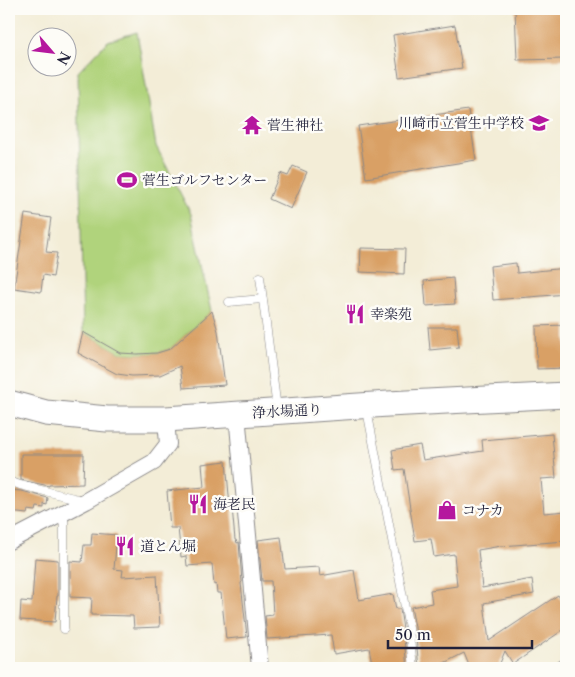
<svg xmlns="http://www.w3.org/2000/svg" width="575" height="677" viewBox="0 0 575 677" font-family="'Libre Caslon Text','Noto Serif JP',serif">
<rect width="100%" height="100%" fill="#fdfcf7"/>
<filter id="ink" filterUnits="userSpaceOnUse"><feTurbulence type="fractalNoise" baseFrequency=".02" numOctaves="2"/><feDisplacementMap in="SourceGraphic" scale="10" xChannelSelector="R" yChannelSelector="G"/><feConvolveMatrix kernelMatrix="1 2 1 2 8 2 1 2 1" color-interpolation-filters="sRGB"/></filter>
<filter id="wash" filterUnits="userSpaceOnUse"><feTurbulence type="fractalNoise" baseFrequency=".0096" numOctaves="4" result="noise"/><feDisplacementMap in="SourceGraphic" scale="20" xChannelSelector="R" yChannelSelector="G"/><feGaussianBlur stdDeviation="1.12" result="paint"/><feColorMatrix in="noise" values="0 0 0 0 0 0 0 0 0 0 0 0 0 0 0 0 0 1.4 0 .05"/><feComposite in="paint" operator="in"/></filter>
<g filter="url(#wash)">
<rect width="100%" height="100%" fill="#f3edd7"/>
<path fill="#b0d37b" stroke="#697a5b" d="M137 32 156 146 191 214 212 311 170 349 157 353 137 354 120 353 83 332 78 72 108 41Z"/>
<g id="blocks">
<g fill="#d9a065">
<path d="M515 9H566V59L517 60Z"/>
<path d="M455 25 462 68 399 77 393 35Z"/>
<path d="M468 110 476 160 366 178 358 126Z"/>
<path d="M293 166 307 172 291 209 269 199 280 173 288 176Z"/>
<path d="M25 214 51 218 46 252 57 253 53 277 43 275 41 292 14 288Z"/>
<path d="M361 248 405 249 404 274 360 272Z"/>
<path d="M516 263 517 273 566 268V294L493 300 490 266Z"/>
<path d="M453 278 455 304 426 306 424 281Z"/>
<path d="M212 311 218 331 225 385 183 388 180 366 160 375 132 376 117 374 78 353 83 332 120 353 137 354 157 353 170 349Z"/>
<path d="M566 325V368L537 369 536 326Z"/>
<path d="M428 327H457L459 347 430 350Z"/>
<path d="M552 434 556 478 541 479 544 513 566 511V541L501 546 478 550 482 588 532 579 534 594 484 603 489 641 558 595 566 608V628L513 664 505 651 498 668H470L464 653 434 668H419L415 627 411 607 432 603 430 590 457 586 454 554 434 557 431 539 415 541 404 469 395 470 392 450 420 445 423 460 483 451 482 440Z"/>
<path d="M21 454H84L83 484 49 485V486L21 480Z"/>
<path d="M226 461 230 507H232L235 540H236L237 543 239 542 242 582 241 583 247 637 226 639 221 593H217L216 584 214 585 212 564 187 566 186 556 181 557 178 528H170L167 491 204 487 202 464Z"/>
<path d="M9 490 22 491 48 498 47 505 44 504V508L37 507 36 511 28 510 27 514 9 512Z"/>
<path d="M92 533 117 535 114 569 123 570 122 577 157 575 160 627 134 628 133 616 91 615 92 598 70 597V561L82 562 84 545H91Z"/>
<path d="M281 537 285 569 319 567 320 576 354 570 359 600 393 594 396 609H400L403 629 407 668H373L369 648 334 654 331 635 267 639 265 616 273 615 271 581H262L258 540Z"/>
<path d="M35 558 58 560V596H57L55 622 20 620 21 601 32 602Z"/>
</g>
</g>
</g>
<g filter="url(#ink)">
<use href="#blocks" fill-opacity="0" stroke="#8a8889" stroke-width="1"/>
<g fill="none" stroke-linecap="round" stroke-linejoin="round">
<defs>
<g id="lane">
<path d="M260 277 277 409"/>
<path d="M229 302 262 299"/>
<path d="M367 410 409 628 413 668"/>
<path d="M9 481 20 485 82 500"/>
<path d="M64 629V512"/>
</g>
<g id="street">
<path d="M237 414 260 668"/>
<path d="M9 541 86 501 154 462 168 444 166 419"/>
<path d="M564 668 566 667"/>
</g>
<path id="primary" d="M9 403 46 413 107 419H166L388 404 566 395"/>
</defs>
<use href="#lane" stroke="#8a8889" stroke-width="9"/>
<use href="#street" stroke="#8a8889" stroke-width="18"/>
<use href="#primary" stroke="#8a8889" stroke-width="27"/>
<use href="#lane" stroke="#fff" stroke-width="8"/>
<use href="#street" stroke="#fff" stroke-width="16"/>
<use href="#primary" stroke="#fff" stroke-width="25"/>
</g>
</g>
<defs>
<symbol id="school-bare" viewBox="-9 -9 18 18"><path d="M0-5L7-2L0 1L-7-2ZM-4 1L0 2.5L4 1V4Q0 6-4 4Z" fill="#b5179e" stroke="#fdfcf7" stroke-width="2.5" paint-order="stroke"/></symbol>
<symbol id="temple-bare" viewBox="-9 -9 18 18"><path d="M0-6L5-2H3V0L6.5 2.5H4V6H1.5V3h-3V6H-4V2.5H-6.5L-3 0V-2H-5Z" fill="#b5179e" stroke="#fdfcf7" stroke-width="2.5" paint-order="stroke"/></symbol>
<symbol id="stadium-bare" viewBox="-9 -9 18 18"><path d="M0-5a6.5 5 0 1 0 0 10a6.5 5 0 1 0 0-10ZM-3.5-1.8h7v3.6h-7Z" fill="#b5179e" stroke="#fdfcf7" stroke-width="2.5" paint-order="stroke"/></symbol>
<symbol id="restaurant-bare" viewBox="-9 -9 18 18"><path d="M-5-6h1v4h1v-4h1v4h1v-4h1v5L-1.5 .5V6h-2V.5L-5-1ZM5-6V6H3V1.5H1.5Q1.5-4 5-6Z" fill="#b5179e" stroke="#fdfcf7" stroke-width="2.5" paint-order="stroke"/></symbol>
<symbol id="shop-bare" viewBox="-9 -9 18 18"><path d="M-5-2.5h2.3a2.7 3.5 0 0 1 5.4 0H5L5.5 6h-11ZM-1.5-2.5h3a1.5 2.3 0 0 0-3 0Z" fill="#b5179e" stroke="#fdfcf7" stroke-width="2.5" paint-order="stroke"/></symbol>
</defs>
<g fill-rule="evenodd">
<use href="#school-bare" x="525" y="109" width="28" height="28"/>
<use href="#temple-bare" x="238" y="111" width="28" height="28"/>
<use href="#stadium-bare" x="113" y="166" width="28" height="28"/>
<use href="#restaurant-bare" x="341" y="300" width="28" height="28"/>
<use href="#restaurant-bare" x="184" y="490" width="28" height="28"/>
<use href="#shop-bare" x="433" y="496" width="28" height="28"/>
<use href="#restaurant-bare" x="111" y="532" width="28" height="28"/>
</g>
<g text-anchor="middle" stroke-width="5" stroke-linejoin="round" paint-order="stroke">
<g font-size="14" fill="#22223b" stroke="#fdfcf7" text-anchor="start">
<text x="524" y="128" text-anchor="end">川崎市立菅生中学校</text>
<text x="267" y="130">菅生神社</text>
<text x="142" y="185">菅生ゴルフセンター</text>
<text x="370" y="319">幸楽苑</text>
<text x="213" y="509">海老民</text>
<text x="462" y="515">コナカ</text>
<text x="140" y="551">道とん堀</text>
</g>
<g font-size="14" fill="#22223b" stroke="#fdfcf7">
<text transform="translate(287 411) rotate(-3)" y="5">浄水場通り</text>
</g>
</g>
<rect width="575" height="677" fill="none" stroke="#fdfcf7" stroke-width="30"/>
<g transform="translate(52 52) rotate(118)"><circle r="24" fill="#fdfcf7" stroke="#a5a5ac"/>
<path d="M0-4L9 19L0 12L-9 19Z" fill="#b5179e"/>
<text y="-8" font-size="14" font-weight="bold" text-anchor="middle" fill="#22223b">N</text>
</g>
<path d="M388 640v8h144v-8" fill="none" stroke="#22223b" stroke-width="2.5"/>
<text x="395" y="640" font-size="15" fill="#22223b" stroke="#fdfcf7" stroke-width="4" paint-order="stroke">50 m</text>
</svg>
